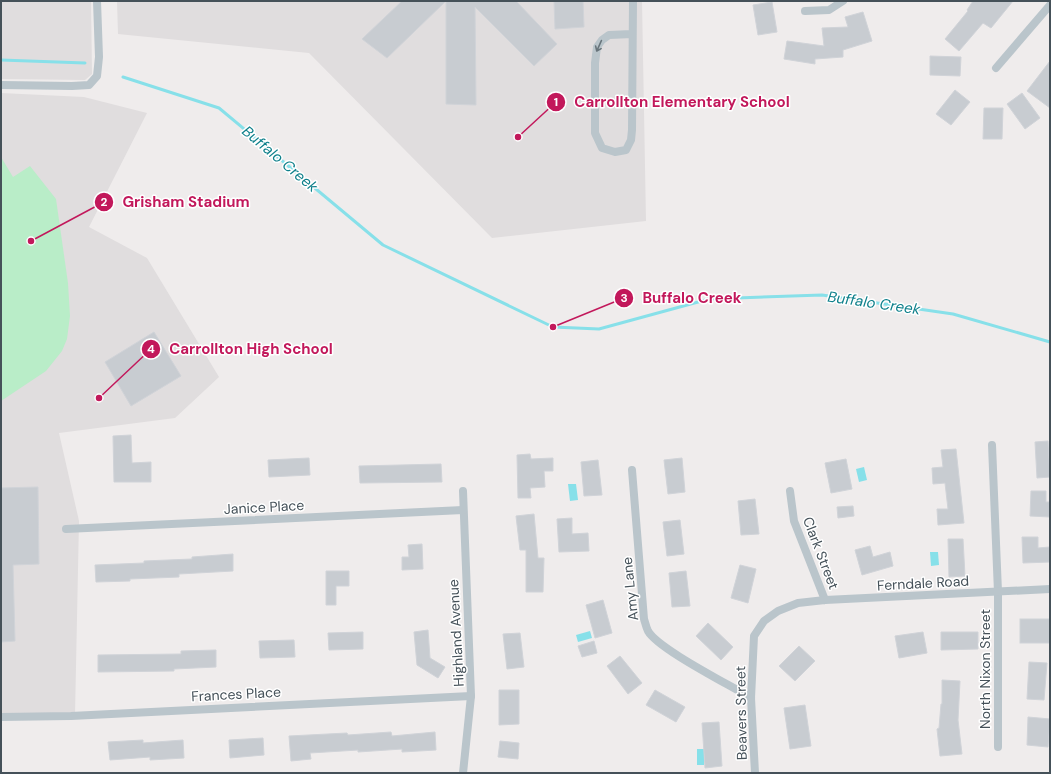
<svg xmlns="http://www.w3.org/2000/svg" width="1051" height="774" viewBox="0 0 1051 774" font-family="'DM Sans',sans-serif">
<rect width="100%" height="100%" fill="#efecec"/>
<g fill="#e0ddde">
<path d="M1 1H91L92 74 85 80 1 79Z"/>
<path d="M117 1H642L646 221 492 238 309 53 118 34Z"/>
<path d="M1 93 84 97 147 113 89 227 147 258 219 377 175 418 59 433 79 521 75 715 1 717Z"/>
</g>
<path fill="#b9edc8" d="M1 157 13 177 30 166 56 199 68 283 70 316 67 339 62 351 46 371 1 401Z"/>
<g fill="#87e0e9">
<path d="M864 467 867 480 859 482 856 469Z"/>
<path d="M568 484H576L578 500 570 501Z"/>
<path d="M930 552H938L939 565 931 566Z"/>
<path d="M590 631 592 638 578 642 576 635Z"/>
<rect x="697" y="749" width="7" height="16"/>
</g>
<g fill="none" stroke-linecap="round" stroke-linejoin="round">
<g stroke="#87e0e9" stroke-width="3">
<path d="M1 60 85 63"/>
<path d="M123 77 219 108 383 245 553 327 599 329 709 299 822 295 953 314 1050 342"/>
</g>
</g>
<g fill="#c8ccd1" stroke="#d0d3d8">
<path d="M402 1H446L387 58 362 39Z"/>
<path d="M446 1H516L557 44 534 66 475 7 476 105 446 104Z"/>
<path d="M554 1H583L584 27 555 29Z"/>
<path d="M973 1H1013L991 28 983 23 959 51 945 39 968 11 967 10Z"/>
<path d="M772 2 777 32 758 35 753 5Z"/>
<path d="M863 12 872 41 843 50V57L815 59V64L784 59 787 41 824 46 822 28 848 27 845 17Z"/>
<path d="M930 56 961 57 960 76 930 75Z"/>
<path d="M1050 61V108L1027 91Z"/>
<path d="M955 90 970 102 951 125 936 114Z"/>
<path d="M1022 93 1040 118 1025 129 1007 104Z"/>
<path d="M984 108H1003L1002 139H983Z"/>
<path d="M154 332 181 376 131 406 105 362Z"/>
<path d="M131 435 132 463 151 462V482H114L113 436Z"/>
<path d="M1048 441 1050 477 1037 478 1035 442Z"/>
<path d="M956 449 964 523 938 525 937 509H948L945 483 933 484 932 468 943 467 941 450Z"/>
<path d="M530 454 531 459 553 458V471H544L545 487 530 488 531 498H518L517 455Z"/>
<path d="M309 458 310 475 269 477 268 460Z"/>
<path d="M682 458 685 492 668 494 664 460Z"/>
<path d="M846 459 852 489 831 493 825 463Z"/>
<path d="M598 460 602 495 584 496 581 462Z"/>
<path d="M441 464 442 482 360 483 359 466Z"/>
<path d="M38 487 39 564 13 565 15 641 1 642V488Z"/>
<path d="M1031 491H1046V502H1050V517L1030 516Z"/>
<path d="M755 499 759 534 741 535 738 501Z"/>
<path d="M853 506 854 516 838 518 837 507Z"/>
<path d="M534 514 538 558H544L543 592H526V550H520L516 516Z"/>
<path d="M572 518V534L588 533 589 551 559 552 557 519Z"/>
<path d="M680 520 684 554 667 556 663 522Z"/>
<path d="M1022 537H1038V548L1050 547V562L1023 563Z"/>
<path d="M948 539H963L965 576 949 577Z"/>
<path d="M422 544 423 569 402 570V557H409L408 545Z"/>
<path d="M870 546 873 557 890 552 893 566 862 575 855 550Z"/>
<path d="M233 554V571L179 574V577L130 579V581L96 582 95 565 144 563V561L192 559V557Z"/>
<path d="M740 565 756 569 748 603 731 598Z"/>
<path d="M326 571H349V586H336V605H326Z"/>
<path d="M686 571 690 606 672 607 669 573Z"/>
<path d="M603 600 612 633 595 638 586 605Z"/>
<rect x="1020" y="619" width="30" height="24"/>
<path d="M708 623 733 647 721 660 696 636Z"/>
<path d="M428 630 430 658 445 667 438 678 417 665 414 632Z"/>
<path d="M363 632V649L329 650 328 633Z"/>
<path d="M923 632 927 653 899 658 895 636Z"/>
<path d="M941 632H978V649L941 650Z"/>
<path d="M520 633 524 667 507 669 503 634Z"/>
<path d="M294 640 295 657 260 658 259 641Z"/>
<path d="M594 641 597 653 582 657 578 646Z"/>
<path d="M799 646 815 661 795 681 779 666Z"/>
<path d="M216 650V667L174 669V671L98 672V655L181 654V651Z"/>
<path d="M620 656 642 683 628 694 607 666Z"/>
<path d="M1029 662 1047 663 1044 700 1027 699Z"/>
<path d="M942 680 960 681 958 720 962 754 940 756 937 729 939 728 941 704H942Z"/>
<path d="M499 690H519V724L499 725Z"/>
<path d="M655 690 685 707 676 722 646 705Z"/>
<path d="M805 705 811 746 790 749 784 708Z"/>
<path d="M1028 717 1050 719 1048 747 1027 745Z"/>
<path d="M719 722 722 766 705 768 702 723Z"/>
<path d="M391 732 392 736 435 732 436 750 402 752V749L358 752V750L310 753 311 759 291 761 289 736 347 733 348 735Z"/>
<path d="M263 738 264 755 230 758 229 740Z"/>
<path d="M143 740V743L183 740 184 758 150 760V757L110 760 108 742Z"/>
<path d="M500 741 519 743 518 759 498 757Z"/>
</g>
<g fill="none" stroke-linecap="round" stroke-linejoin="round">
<g stroke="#bac5cb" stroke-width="8">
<path d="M805 11 829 10 843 1"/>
<path d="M632 34 609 35 602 40 597 47 595 63V133L602 148 615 152 626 150 631 140 632 130 633 1"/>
<path d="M996 68 1050 5"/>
<path d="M1 85 72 86 89 85 97 76 99 57 97 1"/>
<path d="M992 445 998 592V747"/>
<path d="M632 470 644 619C645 622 646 627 648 631 658 649 730 685 751 698"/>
<path d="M463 491 471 696 463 773"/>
<path d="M790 491 794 521 825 600"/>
<path d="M66 529 463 510"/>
<path d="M1 717 71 716 471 696"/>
<path d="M755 773 751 698 754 636 764 621 778 611 798 603 825 600 1050 589"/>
</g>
</g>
<defs><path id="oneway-shaft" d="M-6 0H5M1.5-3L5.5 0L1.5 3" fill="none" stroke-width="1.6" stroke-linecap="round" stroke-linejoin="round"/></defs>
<use stroke="#68747b" href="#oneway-shaft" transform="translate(599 46) rotate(114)"/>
<g text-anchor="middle" stroke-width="3" stroke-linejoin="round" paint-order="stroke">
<g font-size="14" fill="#455159" stroke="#fff">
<text transform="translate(264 507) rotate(-3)" y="5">Janice Place</text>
<text transform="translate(821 553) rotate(69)" y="5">Clark Street</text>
<text transform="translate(923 583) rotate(-3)" y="5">Ferndale Road</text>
<text transform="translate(630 589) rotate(-96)" y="5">Amy Lane</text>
<text transform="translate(456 633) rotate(-93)" y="5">Highland Avenue</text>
<text transform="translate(985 669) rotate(-90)" y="5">North Nixon Street</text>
<text transform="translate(236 694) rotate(-3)" y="5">Frances Place</text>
<text transform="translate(741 713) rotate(-91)" y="5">Beavers Street</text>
</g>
<g font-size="15" font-style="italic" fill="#0f808b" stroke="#fff">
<text transform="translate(280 159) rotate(40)" y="5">Buffalo Creek</text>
<text transform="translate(874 303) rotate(8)" y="5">Buffalo Creek</text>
</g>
</g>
<path fill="none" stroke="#c2185b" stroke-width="1.5" d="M518 137L556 102M31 241L104 202M553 327L624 298M99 398L151 349"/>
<g fill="#c2185b" stroke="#fff" stroke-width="1.5">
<circle cx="518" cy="137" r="4"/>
<circle cx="31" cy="241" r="4"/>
<circle cx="553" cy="327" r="4"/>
<circle cx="99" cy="398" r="4"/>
<circle cx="556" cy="102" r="10"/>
<circle cx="104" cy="202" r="10"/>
<circle cx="624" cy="298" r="10"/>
<circle cx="151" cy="349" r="10"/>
</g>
<g font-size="12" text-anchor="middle" font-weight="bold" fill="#fff">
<text x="556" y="106">1</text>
<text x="104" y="206">2</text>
<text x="624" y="302">3</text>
<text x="151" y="353">4</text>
</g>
<g font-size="15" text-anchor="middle" font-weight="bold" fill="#c2185b" stroke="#fff" stroke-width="3" stroke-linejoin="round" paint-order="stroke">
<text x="682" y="107">Carrollton Elementary School</text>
<text x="186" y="207">Grisham Stadium</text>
<text x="692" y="303">Buffalo Creek</text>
<text x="251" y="354">Carrollton High School</text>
</g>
<rect width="1051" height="774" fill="none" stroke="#455159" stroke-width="4"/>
</svg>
